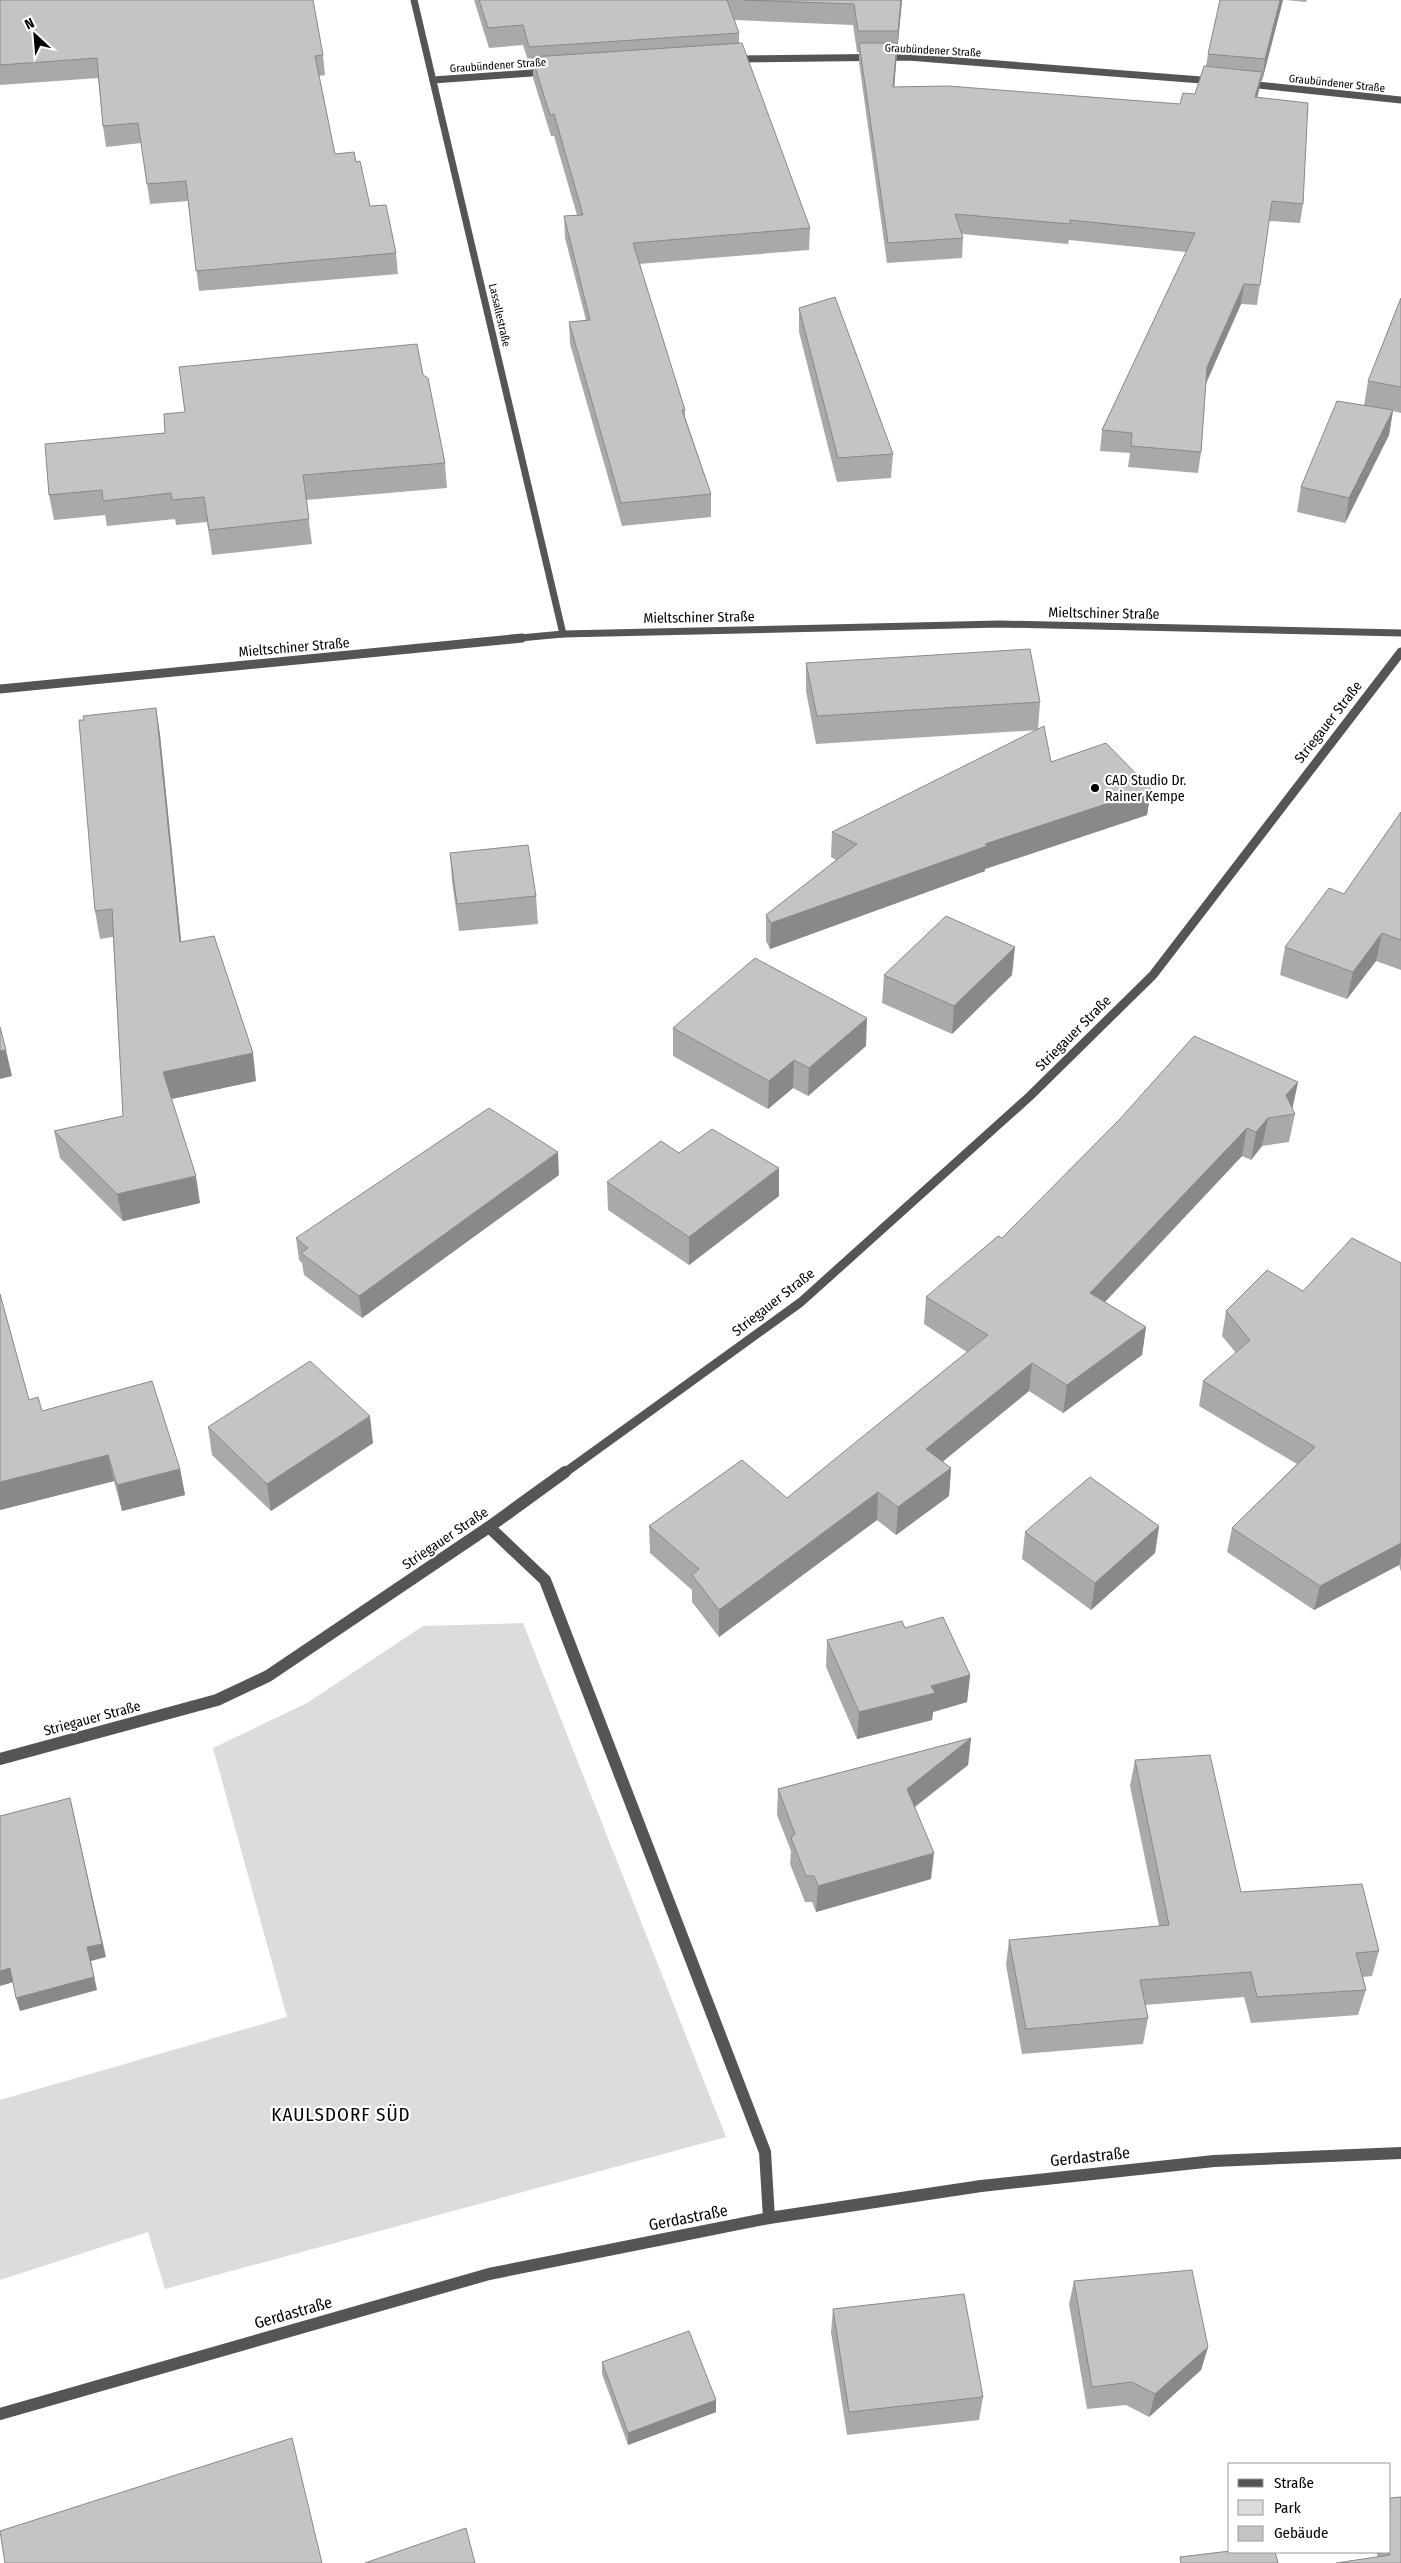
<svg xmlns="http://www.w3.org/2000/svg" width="1401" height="2563" viewBox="0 0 1401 2563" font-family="'Fira Sans Condensed',sans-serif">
<rect width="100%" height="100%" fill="#fff"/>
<path fill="#dcdcdc" d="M523 1623 726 2137 165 2289 148 2232 0 2280V2100L287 2017 213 1748 307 1703 423 1626Z"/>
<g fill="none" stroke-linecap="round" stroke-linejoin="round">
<g stroke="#555" stroke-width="7">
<path d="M414 0 563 634"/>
<path d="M736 59 908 57 1214 81"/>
<path d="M433 80 545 72"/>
<path d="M1248 84 1401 100"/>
<path d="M509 639 563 634 1000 624 1401 633"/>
</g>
<g stroke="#555" stroke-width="9">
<path d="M0 689 522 638"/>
<path d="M563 1474 801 1302 1030 1096 1153 975 1401 652"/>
</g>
<g stroke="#555" stroke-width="12">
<path d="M489 1527 545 1580 765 2152 769 2218"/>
<path d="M0 1759 217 1700 268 1676 489 1527 565 1472"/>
<path d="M0 2414 489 2274 769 2218 981 2186 1214 2161 1401 2153"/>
</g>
</g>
<g fill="#a9a9a9">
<path d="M0 0 323 55 325 75 319 76 335 154 356 162 370 206 396 253 398 274 199 291 188 201 150 204 141 143 106 147 103 126 98 78 0 85Z"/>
<path d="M474 0H902L894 87 1180 104 1195 94 1206 66 1208 54 1283 0 1262 81H1260L1257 97 1303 204 1300 223 1269 221 1257 305 1241 304 1206 384 1201 452 1198 473 1128 467 1130 453 1100 451 1102 430 1186 252 1069 240 1068 244 962 234 963 238 962 258 887 263 859 62V52H857L853 25 734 20 739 33V43L810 228 809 250 639 264 685 410V417L711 494V517L622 526 570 344 569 322 586 320 565 238 564 216 577 215 554 136H551L533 78V67H530L523 45 489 48Z"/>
<path d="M1285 0H1307L1306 2Z"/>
<path d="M1401 298V413L1393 411 1389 435 1345 523 1297 512 1301 487 1364 405 1368 381Z"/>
<path d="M799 308 893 454 891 478 837 482 799 332Z"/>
<path d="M423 375 445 463 447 488 306 500 312 544 212 555 207 522 176 525 175 519 107 526 105 515 54 520 49 495 165 433 185 412Z"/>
<path d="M806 663 1040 702 1038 730 1051 762 1151 789 1147 815 985 869V871L770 949 766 941V915L836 860 831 857 832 832 1038 730 816 744 806 691Z"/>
<path d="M156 708 160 735 181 942 256 1081 171 1099 200 1203 123 1221 60 1158 54 1131 123 1116 113 937 100 939 95 911Z"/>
<path d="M1401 812V970L1376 961 1347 999 1280 975 1285 947 1344 894Z"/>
<path d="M450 853 536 896 538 924 459 931 452 881Z"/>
<path d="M884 975H1012L952 1034 882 1003Z"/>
<path d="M673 1028 866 1046 808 1096 793 1088 768 1109 673 1056Z"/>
<path d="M1298 1082 1292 1109 1295 1114 1289 1142 1262 1146 1251 1160 1242 1156 1105 1302 1146 1327 1142 1355 1063 1413 1029 1391 942 1462 951 1468 949 1496 896 1535 877 1520 719 1637 692 1602V1590L650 1553 649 1526 787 1498 967 1352 924 1324 926 1297 1002 1238Z"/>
<path d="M679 1153 779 1196 689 1265 608 1210 607 1182Z"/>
<path d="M559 1175 362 1318 304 1275 302 1263 299 1260 296 1238Z"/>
<path d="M1401 1263V1572L1399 1565 1314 1610 1227 1552 1232 1528 1297 1464 1199 1406 1203 1381 1236 1353 1222 1336 1226 1311 1303 1291Z"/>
<path d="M0 1294 29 1400 42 1411 180 1469 185 1495 122 1511 114 1481 0 1510Z"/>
<path d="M208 1427 373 1443 271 1511 212 1455Z"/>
<path d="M1159 1526 1155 1553 1091 1610 1022 1559 1025 1532Z"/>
<path d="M905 1628 970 1675 967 1702 933 1712 932 1720 857 1739 826 1667 827 1640Z"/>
<path d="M971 1738 968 1765 915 1807 931 1879 816 1912 812 1902H805L790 1864 791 1851 777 1815 778 1789Z"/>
<path d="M1135 1760 1241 1892 1379 1951 1372 1976 1363 1977 1366 1990 1358 2015 1251 2023 1244 1997 1145 2005 1148 2018 1143 2044 1022 2054 1006 1965 1009 1940 1159 1926 1130 1786Z"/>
<path d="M1074 2281 1208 2347 1201 2370 1149 2417 1126 2405 1087 2409 1069 2304Z"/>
<path d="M833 2309 983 2397 979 2420 847 2435 831 2332Z"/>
<path d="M602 2362 716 2400V2412L628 2445 602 2374Z"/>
<path d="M1376 2552H1390L1401 2563 1378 2557Z"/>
</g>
<g fill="#898989">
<path d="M901 0H902L897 52 898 31Z"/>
<path d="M1280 0H1283L1262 81 1265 59Z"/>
<path d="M897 43 896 62 893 106V87Z"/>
<path d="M1262 72 1259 91 1252 116 1255 97Z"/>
<path d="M1244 284 1241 304 1204 387 1207 367Z"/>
<path d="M1393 410 1389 435 1345 523 1349 498Z"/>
<path d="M156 708 160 735 184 969 180 942Z"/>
<path d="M1151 789 1147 815 985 869V871L770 949 771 923 985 844Z"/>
<path d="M1382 933 1376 961 1347 999 1353 972Z"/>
<path d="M1015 947 1012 975 952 1034 954 1006Z"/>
<path d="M867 1018 866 1046 808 1096 809 1068Z"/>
<path d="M6 1050 12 1076 0 1079V1051Z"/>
<path d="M253 1053 256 1081 167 1100 163 1072Z"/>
<path d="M794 1060 793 1088 768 1109 769 1081Z"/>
<path d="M1298 1082 1292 1110 1286 1095Z"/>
<path d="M1268 1118 1262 1146 1251 1160 1256 1132Z"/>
<path d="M1247 1128 1242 1156 1087 1321 1090 1293Z"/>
<path d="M558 1152 559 1175 362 1318 359 1296Z"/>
<path d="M779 1168V1196L689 1265V1237Z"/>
<path d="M196 1176 200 1203 123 1221 117 1194Z"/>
<path d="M1146 1327 1142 1355 1063 1413 1067 1385Z"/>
<path d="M1032 1363 1029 1391 924 1477 926 1449Z"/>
<path d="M370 1416 373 1443 271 1511 267 1484Z"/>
<path d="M108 1455 114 1481 0 1510V1482Z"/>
<path d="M951 1468 949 1496 896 1535 898 1507Z"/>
<path d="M180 1469 185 1495 122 1511 117 1485Z"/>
<path d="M878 1492 877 1520 719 1637V1610Z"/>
<path d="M1159 1526 1155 1553 1091 1610 1095 1583Z"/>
<path d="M1401 1543V1556L1399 1565 1314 1610 1320 1586Z"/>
<path d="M970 1675 967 1702 933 1712 932 1720 857 1739 859 1712 931 1686Z"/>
<path d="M971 1738 968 1765 904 1815 907 1789Z"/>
<path d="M70 1798 106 1957 91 1961 97 1990 20 2011 16 1998 87 1947Z"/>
<path d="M934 1853 931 1879 816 1912 818 1886Z"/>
<path d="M10 1968 14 1982 0 1986V1971Z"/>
<path d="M1208 2347 1201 2370 1149 2417 1155 2394Z"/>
<path d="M716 2400V2412L628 2445V2433Z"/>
</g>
<g fill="#c4c4c4" stroke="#898989">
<path d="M0 0H313L323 55 315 56 335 154 354 152 356 162 360 161 370 206 386 205 396 253 196 271 186 181 147 184 138 123 103 126 97 58 0 65Z"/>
<path d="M479 0H727L739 33 529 47 523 25 488 28Z"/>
<path d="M743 0H901L898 31H858L854 4Z"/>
<path d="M1220 0H1280L1265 59 1208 54Z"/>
<path d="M742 43 810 228 633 243 685 410H682L711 494 621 503 569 322 590 320 564 216 583 215 554 114 550 115 532 57Z"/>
<path d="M859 43H897L893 87 948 86 1180 104 1183 93 1195 94 1204 66 1262 72 1255 97 1308 103 1303 204 1272 201 1260 285 1244 284 1207 367 1201 452 1131 446 1132 433 1102 430 1195 233 1070 220V224L955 214 963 238 888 243Z"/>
<path d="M835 297 893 454 838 458 799 308Z"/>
<path d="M1401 298V387L1368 381Z"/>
<path d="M417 344 423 375 428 378 445 463 303 475 309 519 209 530 204 497 172 500 171 493 103 501 102 490 49 495 45 444 165 433 164 414 185 412 179 367Z"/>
<path d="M1337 401 1393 410 1349 498 1301 487Z"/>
<path d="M1030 649 1040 702 817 716 806 663Z"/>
<path d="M156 708 180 942 214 936 253 1053 163 1072 196 1176 117 1194 54 1131 123 1116 112 909 95 911 79 720H84L83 716Z"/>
<path d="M1044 726 1051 762 1106 743 1151 789 985 844 987 846 771 923 766 915 857 844 832 832Z"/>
<path d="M1401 812V940L1382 933 1353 972 1285 947 1329 888 1344 894Z"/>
<path d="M528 845 536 896 457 904 450 853Z"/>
<path d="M946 916 1015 947 954 1006 884 975Z"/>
<path d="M755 958 867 1018 809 1068 794 1060 769 1081 673 1028Z"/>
<path d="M0 1027 6 1050 0 1051Z"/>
<path d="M1194 1036 1298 1082 1286 1095 1295 1114 1268 1118 1256 1132 1247 1128 1090 1293 1146 1327 1067 1385 1032 1363 926 1449 951 1468 898 1507 878 1492 719 1610 692 1575 699 1569 649 1526 742 1460 787 1498 988 1335 926 1297 998 1236 1002 1238 1120 1119Z"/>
<path d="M489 1108 558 1152 359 1296 301 1253 308 1248 296 1238Z"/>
<path d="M712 1129 779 1168 689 1237 607 1182 661 1141 679 1153Z"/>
<path d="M1352 1238 1401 1263V1543L1320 1586 1232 1528 1315 1447 1203 1381 1250 1340 1226 1311 1267 1270 1303 1291Z"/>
<path d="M0 1294 29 1400 38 1397 42 1411 152 1381 180 1469 117 1485 108 1455 0 1482Z"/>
<path d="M310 1361 370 1416 267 1484 208 1427Z"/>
<path d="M1090 1477 1159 1526 1095 1583 1025 1532Z"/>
<path d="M943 1617 970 1675 931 1686 935 1693 859 1712 827 1640 902 1621 905 1628Z"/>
<path d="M971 1738 907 1789 934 1853 818 1886 814 1876H806L791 1838 795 1834 778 1789Z"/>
<path d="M1210 1755 1241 1892 1362 1884 1379 1951 1356 1953 1366 1990 1257 1997 1251 1972 1140 1980 1148 2018 1026 2029 1009 1940 1169 1925 1135 1760Z"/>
<path d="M70 1798 102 1944 87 1947 94 1977 16 1998 10 1968 0 1971V1816Z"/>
<path d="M1192 2270 1208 2347 1155 2394 1132 2382 1092 2387 1074 2281Z"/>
<path d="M964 2294 983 2397 849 2412 833 2309Z"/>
<path d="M689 2331 716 2400 628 2433 602 2362Z"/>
<path d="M292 2438 322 2563H5L0 2531Z"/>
<path d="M1401 2497V2563H1336L1390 2555 1389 2552 1390 2498Z"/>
<path d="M466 2528 475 2563H365Z"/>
<path d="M1230 2551 1275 2552 1278 2563H1181L1180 2557Z"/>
</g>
<circle fill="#000" stroke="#fff" stroke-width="2" cx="1095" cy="788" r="5"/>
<g text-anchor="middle" stroke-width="4.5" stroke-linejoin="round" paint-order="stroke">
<g font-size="11" fill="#000" stroke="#fff">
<text transform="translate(933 50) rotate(3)" y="4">Graubündener Straße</text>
<text transform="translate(498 65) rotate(-4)" y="4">Graubündener Straße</text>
<text transform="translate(1337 83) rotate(6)" y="4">Graubündener Straße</text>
<text transform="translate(500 315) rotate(77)" y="4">Lassallestraße</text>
</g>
<g font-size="14" fill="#000" stroke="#fff">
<text transform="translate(1104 613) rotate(1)" y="5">Mieltschiner Straße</text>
<text transform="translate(699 617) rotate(-1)" y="5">Mieltschiner Straße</text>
<text transform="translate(294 647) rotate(-5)" y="5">Mieltschiner Straße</text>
<text transform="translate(1328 722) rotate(-52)" y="5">Striegauer Straße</text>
<text transform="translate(1073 1033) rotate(-45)" y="5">Striegauer Straße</text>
<text transform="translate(773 1302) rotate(-38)" y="5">Striegauer Straße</text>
<text transform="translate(445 1538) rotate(-34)" y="5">Striegauer Straße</text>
<text transform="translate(92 1718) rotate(-15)" y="5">Striegauer Straße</text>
</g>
<g font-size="14" fill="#000" stroke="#fff" text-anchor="start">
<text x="1105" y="785">CAD Studio Dr.<tspan x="1105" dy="16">Rainer Kempe</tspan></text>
</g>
<g font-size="16" fill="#000" stroke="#fff">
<text transform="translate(1090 2156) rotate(-6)" y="6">Gerdastraße</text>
<text transform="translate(688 2217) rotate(-11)" y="6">Gerdastraße</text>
<text transform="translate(293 2312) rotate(-16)" y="6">Gerdastraße</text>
</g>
<g font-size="19" letter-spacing="1" fill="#000" stroke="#fff">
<text x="341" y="2121">KAULSDORF SÜD</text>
</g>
</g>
<rect x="1228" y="2463" width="162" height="90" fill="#ffffff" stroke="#999999"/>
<rect x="1238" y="2479" width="25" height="8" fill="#555555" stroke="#999999"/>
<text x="1274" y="2488" font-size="15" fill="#000000">Straße</text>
<rect x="1238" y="2500" width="25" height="15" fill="#dcdcdc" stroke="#999999"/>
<text x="1274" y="2513" font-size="15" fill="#000000">Park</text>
<rect x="1238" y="2526" width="25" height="15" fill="#c4c4c4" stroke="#999999"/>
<text x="1274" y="2538" font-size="15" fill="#000000">Gebäude</text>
<g transform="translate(35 35) rotate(334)" stroke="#ffffff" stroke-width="4" paint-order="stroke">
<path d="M0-4L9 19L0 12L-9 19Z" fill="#000000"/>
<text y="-8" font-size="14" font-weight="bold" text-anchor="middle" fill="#000000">N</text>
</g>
</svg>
